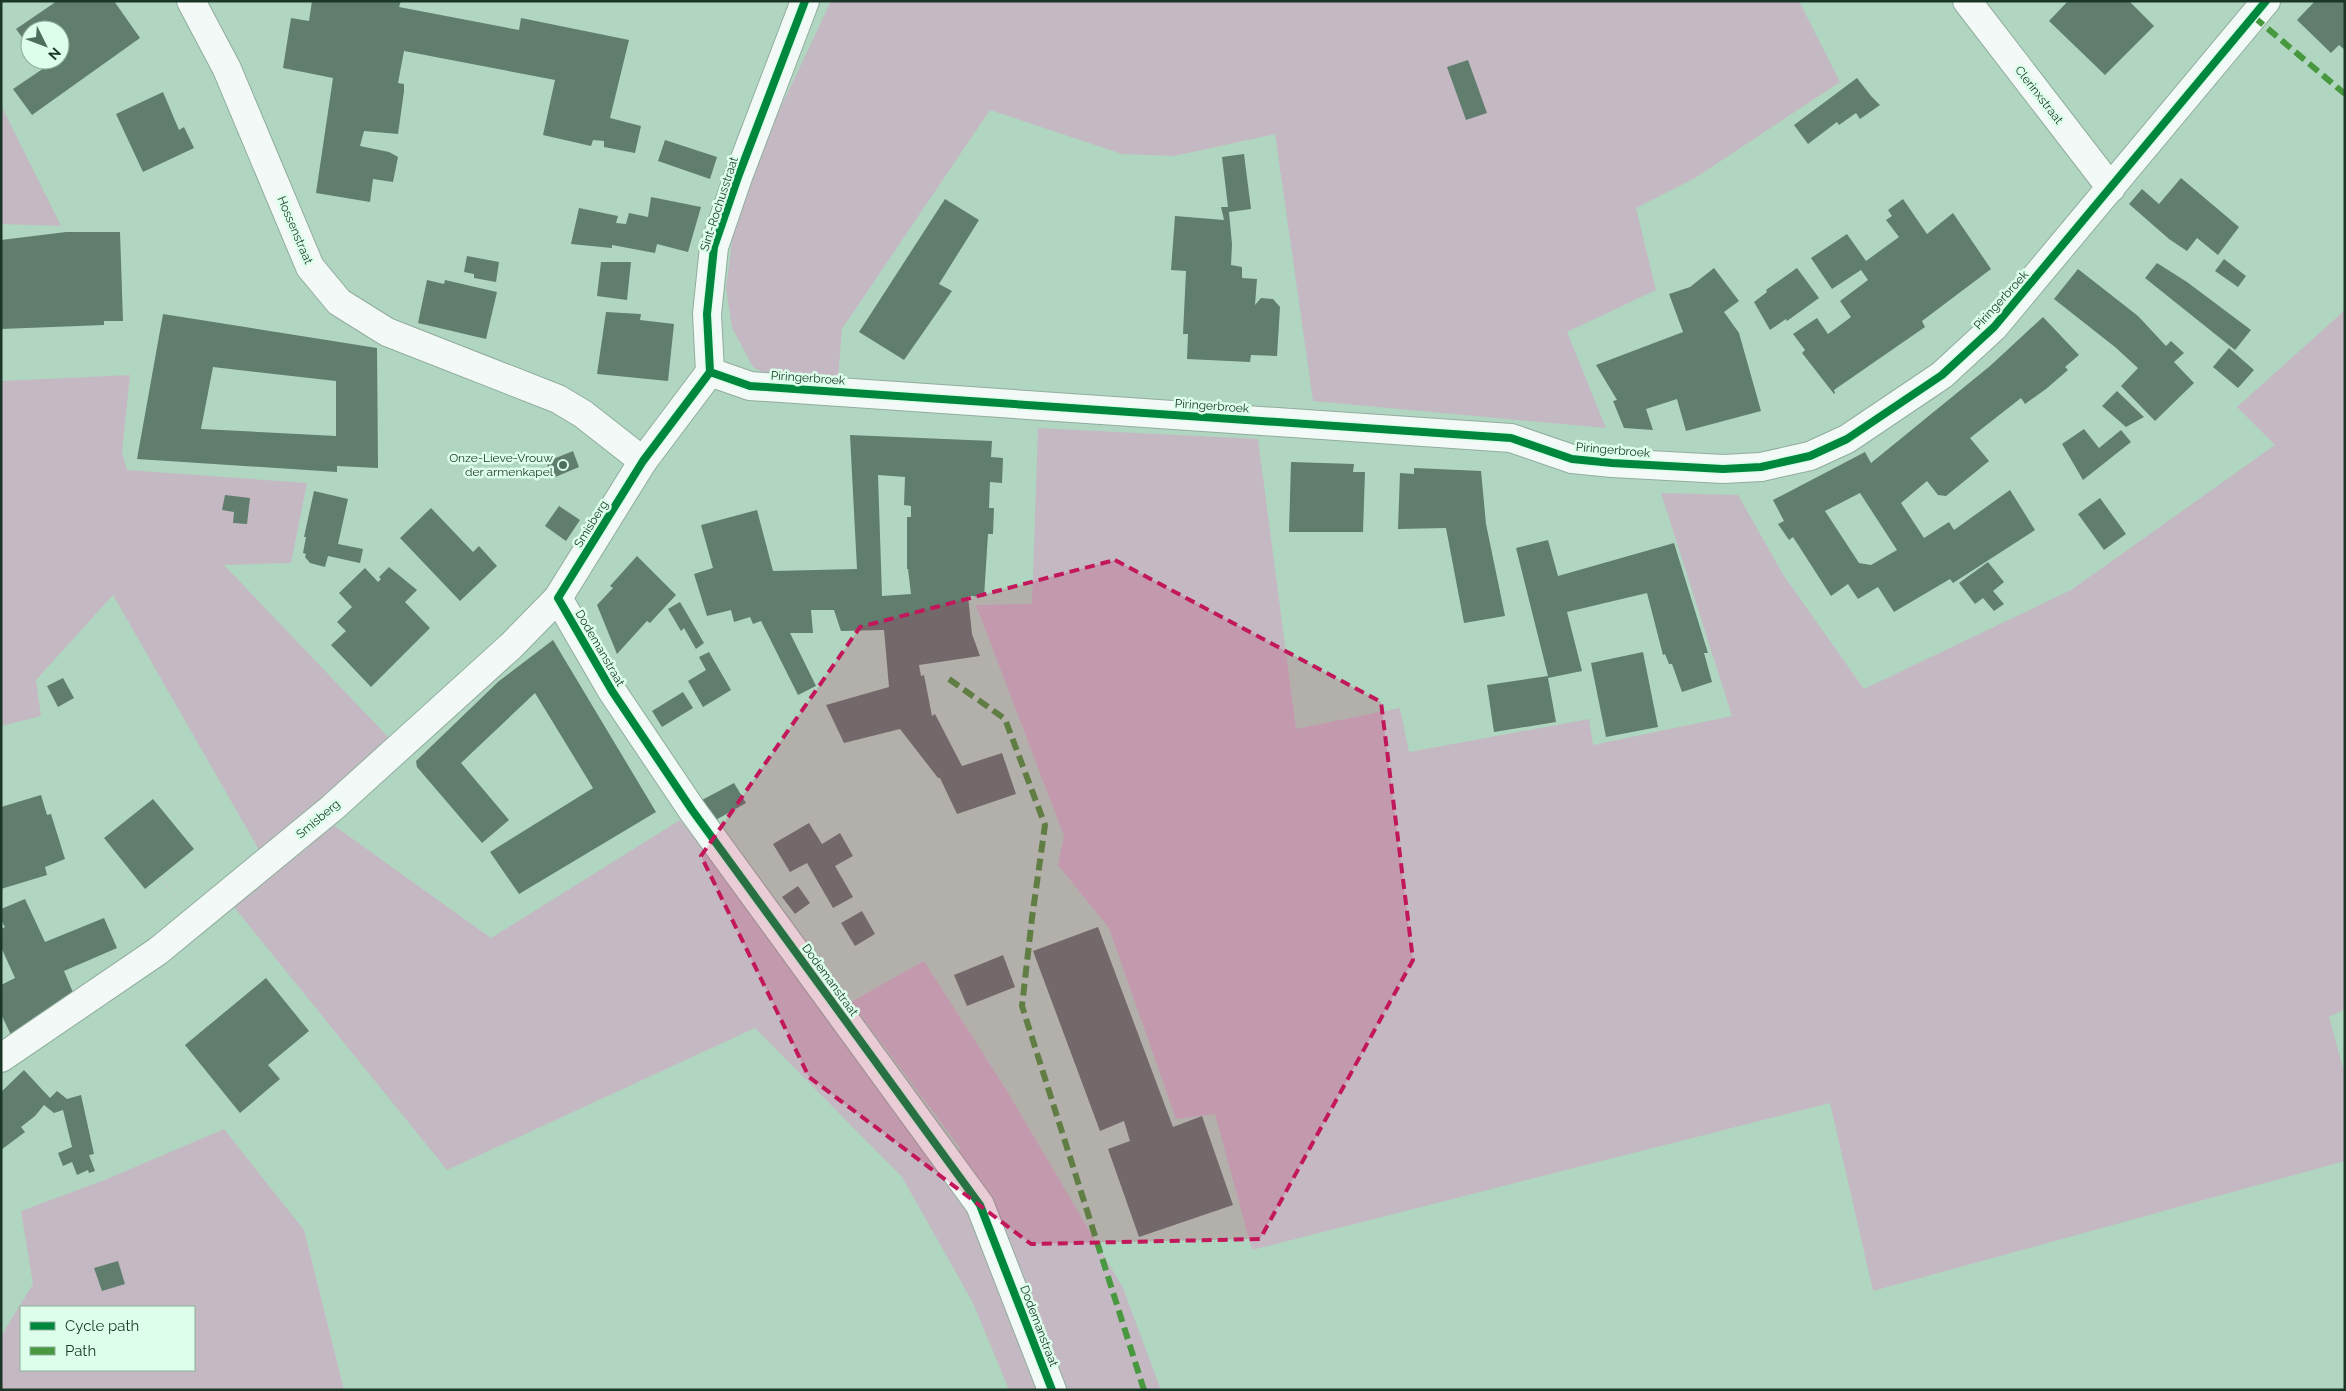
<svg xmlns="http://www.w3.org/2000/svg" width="2346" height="1391" viewBox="0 0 2346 1391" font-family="Raleway,sans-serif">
<rect width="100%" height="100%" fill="#b0d6c1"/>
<g fill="#c4b9c2" fill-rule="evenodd">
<path d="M831 1H1799L1840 82 1695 178 1636 208 1656 290 1567 332 1606 428 1313 401 1275 134 1174 156 1122 154 990 110 842 329 838 379 766 374 753 367 732 328 726 288 736 212 772 126Z"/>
<path d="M1 105 61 226 1 224Z"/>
<path d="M2345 310V1009L2329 1017 2345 1074V1161L1873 1291 1830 1103 1252 1250 1215 1114 1176 1119 1109 928 1058 865 1064 836 976 605 1032 604 1038 428 1258 439 1296 729 1400 708 1409 752 1589 719 1593 745 1732 716 1661 493 1738 495 1784 576 1864 689 2071 590 2275 445 2237 407Z"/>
<path d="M130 375 122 453 127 470 307 483 291 563 224 565 393 742 262 855 113 595 36 680 41 716 1 726V381Z"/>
<path d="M680 820 822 996 945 1160 961 1149 851 1002 924 961 1007 1091 1123 1288 1161 1390H1009L973 1303 902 1177 755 1028 447 1170 234 907 332 824 491 938Z"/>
<path d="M224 1129 304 1230 344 1390H1V1336L33 1284 21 1211 107 1179ZM21 1307H194V1370H21Z"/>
</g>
<g fill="#617d6e" fill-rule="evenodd">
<path d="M57 1H114L140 38 32 115 13 89 44 68 39 60H60V30H30V48L16 29Z"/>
<path d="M312 1H401L399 7 519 30 521 18 629 40 610 118 641 126 635 153 604 147V141L593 140 591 146 543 135 555 80 404 51 398 83 404 84V91L398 134 364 131 360 146 389 152 398 157 393 182 373 179 370 202 316 193 333 78 283 68 291 18 309 21Z"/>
<path d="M2068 1H2129L2154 26 2105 75 2049 21Z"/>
<path d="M2315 1H2345V50L2339 45 2331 53 2297 20Z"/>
<path d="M1468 60 1487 113 1466 120 1447 67Z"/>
<path d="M1857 78 1871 96 1880 105 1860 119 1856 113 1839 125 1837 122 1808 144 1794 125Z"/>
<path d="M163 92 179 130 184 127 194 148 143 172 116 114Z"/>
<path d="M665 140 717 157 710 179 658 161Z"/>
<path d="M1244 154 1251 209 1229 212 1232 244 1231 265 1242 267V278L1257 279 1255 305 1261 298 1273 299 1280 307 1277 356 1251 355 1250 362 1187 359 1188 334H1183L1186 271 1171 270 1175 216 1224 220 1221 207H1228L1222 157Z"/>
<path d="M2181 178 2239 227 2218 255 2197 238 2187 251 2169 239 2129 204 2142 189 2159 204Z"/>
<path d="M651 197 701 207 688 252 657 244 655 253 612 245V248L571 244 579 208 618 216 616 223 626 224 629 213 648 217Z"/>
<path d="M945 199 979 220 939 284 952 291 904 360 859 332Z"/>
<path d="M1903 199 1927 234 1953 213 1991 269 1922 321 1925 327 1834 390 1835 393 1834 394 1802 353 1805 350 1793 334 1817 318 1828 334 1839 326 1851 317 1840 301 1868 280 1861 270 1832 289 1811 258 1847 234 1866 261 1899 237 1886 220 1892 216 1888 210Z"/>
<path d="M66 232H120L123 321H104V325L1 329V240Z"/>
<path d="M467 256 499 262 496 282 474 278V274L464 272Z"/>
<path d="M2224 259 2246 276 2238 287 2215 271Z"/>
<path d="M601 262H631L627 300 597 296Z"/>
<path d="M2157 263 2187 282 2251 330 2235 350 2145 278Z"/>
<path d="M1714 268 1739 301 1724 312 1739 333 1761 411 1686 431 1677 399 1646 409 1653 430 1624 428 1613 401 1617 400 1596 365 1683 332 1669 294 1690 287Z"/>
<path d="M1797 268 1819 298 1787 321 1786 319 1770 330 1754 302 1767 292 1766 290Z"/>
<path d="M2078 269 2138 316 2166 346 2171 341 2184 353 2174 362 2194 383 2155 421 2121 386 2138 368 2115 347 2054 299Z"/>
<path d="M427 280 444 284 445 280 497 292 486 339 418 323Z"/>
<path d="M606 312 641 314 640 320 674 324 668 381 597 374Z"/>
<path d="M163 314 377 348 378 468 337 466V472L137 459ZM213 367 336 381V436L201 429Z"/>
<path d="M2043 317 2079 355 2065 367 2068 370 2046 389 2025 404 2021 398 1970 438 1989 461 1946 496 1938 495 1927 481 1901 503 1924 538 1949 522 1954 530 2010 490 2035 530 1953 583 1950 579 1894 612 1878 587 1858 599 1848 584 1831 596 1793 537 1789 540 1778 524 1784 521 1773 500 1865 452 1871 463 1990 366ZM1860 493 1897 550 1871 565 1859 563 1825 511Z"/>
<path d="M2229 348 2254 370 2238 388 2213 367Z"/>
<path d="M2117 391 2144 417 2126 427 2102 406Z"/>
<path d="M2084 429 2099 448 2121 430 2131 442 2083 480 2062 444Z"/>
<path d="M850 435 992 441 991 457 1003 458 1002 483 990 482 989 508H994L993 534H988L984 597 968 596 972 634 980 656 919 665 921 676 924 675 932 716 935 714 962 766 1002 753 1016 794 957 814 940 778H938L900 729 844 743 826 705 889 687 884 630 841 631 834 610H811L813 633H790L816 686 798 695 761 621 753 624 750 617 734 622 731 610 707 616 694 574 713 568 701 525 757 510 773 571 857 569ZM878 475 905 477 904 505 911 506V517H907V569H908L911 594 882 596Z"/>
<path d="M573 451 579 467 553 478 546 462Z"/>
<path d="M1291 462 1354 464 1353 472H1365L1363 532H1289Z"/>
<path d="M1414 468 1481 471 1486 524 1505 616 1464 623 1446 528 1398 529 1400 473 1414 474Z"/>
<path d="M314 491 348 499 338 544 363 549 360 563 328 556 325 567 310 563 305 557 306 554 303 553 306 537H304Z"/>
<path d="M225 495 250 498 247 524 233 523 234 512 222 510Z"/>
<path d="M2100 498 2126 534 2104 550 2078 514Z"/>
<path d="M559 506 580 520 566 541 545 526Z"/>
<path d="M431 508 473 552 479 546 497 566 460 601 400 538Z"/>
<path d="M1548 540 1558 576 1674 543 1708 653H1704L1712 682 1682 692 1672 664H1669L1665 654 1663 655 1647 593 1567 612 1582 671 1548 678 1556 722 1494 732 1487 685 1548 676 1516 548Z"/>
<path d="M637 556 676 595 650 623 647 621 617 654 597 605 613 588 610 586Z"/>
<path d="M1988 562 2004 582 1993 591 2004 604 1994 611 1983 598 1975 604 1959 583Z"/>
<path d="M389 567 417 590 405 602 430 628 371 687 331 645 346 631 337 622 352 607 339 593 365 568 378 582 381 579 379 577Z"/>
<path d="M680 602 704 643 696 649 684 628 681 631 668 609Z"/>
<path d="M553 640 656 812 519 894 490 852 593 788 535 693 461 763 509 820 482 843 417 767 416 761 499 681Z"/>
<path d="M709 652 731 690 703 707 688 681 706 670 699 657Z"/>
<path d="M1643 652 1658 727 1606 737 1591 663Z"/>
<path d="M63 678 74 698 58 707 47 686Z"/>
<path d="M683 692 693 708 662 727 652 711Z"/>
<path d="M734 783 746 803 714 821 702 800Z"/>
<path d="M41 795 47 815 51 814 65 859 45 867 47 875 1 889V807Z"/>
<path d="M153 799 194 849 145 889 104 838Z"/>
<path d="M809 823 822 844 840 833 853 856 835 866 853 897 833 908 807 863 790 872 773 844Z"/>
<path d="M798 886 810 903 795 914 782 897Z"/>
<path d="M25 899 45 942 104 918 117 948 64 971 74 995 11 1035 1 1014V985L15 978 1 947V929L5 927 1 920V909Z"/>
<path d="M862 911 875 934 855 946 841 923Z"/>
<path d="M1098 927 1173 1127 1202 1116 1233 1205 1139 1237 1108 1149 1130 1141 1124 1121 1100 1131 1033 951Z"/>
<path d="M1003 955 1015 987 967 1006 954 975Z"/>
<path d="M266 978 309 1031 268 1065 280 1079 240 1113 185 1045Z"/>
<path d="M24 1070 50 1098 57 1091 67 1099 81 1095 94 1154 89 1155 95 1171 89 1173 88 1170 77 1175 72 1162 63 1166 58 1153 72 1147 63 1110 54 1113 44 1105 35 1116 21 1127 25 1132 1 1150V1092Z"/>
<path d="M118 1261 125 1284 102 1291 94 1268Z"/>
</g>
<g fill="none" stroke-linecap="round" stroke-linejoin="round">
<defs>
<g id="minor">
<path d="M191 1 227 69 310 267 339 302 387 332 558 399 583 414 643 461"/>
<path d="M1967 1 2111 188"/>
<path d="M710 372 750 386 1511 438 1572 459 1612 463 1723 469 1761 467 1810 456 1847 439 1942 375 1994 327 2266 1"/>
<path d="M558 598 612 691 692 810 980 1205 1052 1390"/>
<path d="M1 1058 158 951 332 808 511 646 558 598 643 461 710 372 707 314 714 247 738 177 805 1"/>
</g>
</defs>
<use href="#minor" stroke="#90ad9d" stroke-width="30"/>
<path stroke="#bfcbc4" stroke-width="3" stroke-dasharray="2.5 2.5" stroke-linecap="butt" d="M160 878 174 895"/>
<use href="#minor" stroke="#f3f9f6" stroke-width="28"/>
<g stroke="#48983f" stroke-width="6" stroke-dasharray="12 6" stroke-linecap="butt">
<path d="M2254 17 2345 94"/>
<path d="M949 679 1005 719 1045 825 1032 918 1022 1006 1144 1390"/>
</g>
<defs>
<g id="cycleway">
<path d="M805 1 738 177 714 247 707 314 710 372 643 461 558 598 612 691 692 810 980 1205 1052 1390"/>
<path d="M710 372 750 386 1511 438 1572 459 1612 463 1723 469 1761 467 1810 456 1847 439 1942 375 1994 327 2266 1"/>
</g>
</defs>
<use href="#cycleway" stroke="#dcfeea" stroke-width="11"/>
<use href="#cycleway" stroke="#00873e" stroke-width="8"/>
</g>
<path fill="#c2185b" fill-opacity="0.2" stroke="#c2185b" stroke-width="4" stroke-dasharray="10 6" stroke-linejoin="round" d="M1115 560 1381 702 1413 960 1260 1239 1031 1244 809 1077 701 856 860 627Z"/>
<circle fill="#4e6e5d" stroke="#dcfeea" stroke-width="2" cx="563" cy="465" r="5"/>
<g text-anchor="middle" stroke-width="5" stroke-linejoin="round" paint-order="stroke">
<g font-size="12" fill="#1a3627" stroke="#dcfeea">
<text transform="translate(2039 95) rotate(52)" y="4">Clerinxstraat</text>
<text transform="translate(719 204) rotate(-72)" y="4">Sint-Rochusstraat</text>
<text transform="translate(295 230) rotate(67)" y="4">Hossenstraat</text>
<text transform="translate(2001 300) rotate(-48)" y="4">Piringerbroek</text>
<text transform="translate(808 378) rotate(4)" y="4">Piringerbroek</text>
<text transform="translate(1212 406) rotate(4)" y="4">Piringerbroek</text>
<text transform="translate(1613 450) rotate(5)" y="4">Piringerbroek</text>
<text transform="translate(591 524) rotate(-58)" y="4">Smisberg</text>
<text transform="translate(600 648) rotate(60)" y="4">Dodemanstraat</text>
<text transform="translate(318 819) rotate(-40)" y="4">Smisberg</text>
<text transform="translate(830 980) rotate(54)" y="4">Dodemanstraat</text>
<text transform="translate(1039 1326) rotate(69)" y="4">Dodemanstraat</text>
</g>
<g font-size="12" fill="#1a3627" stroke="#dcfeea" text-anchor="end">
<text x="553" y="462">Onze-Lieve-Vrouw<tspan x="553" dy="14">der armenkapel</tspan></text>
</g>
</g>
<rect width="2346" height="1391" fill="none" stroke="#1a3627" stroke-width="5"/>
<rect x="20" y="1306" width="175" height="65" fill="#dcfeea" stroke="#8eae9c"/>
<rect x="30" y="1322" width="25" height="8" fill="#00873e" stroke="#8eae9c"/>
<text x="65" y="1331" font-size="15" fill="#1a3627">Cycle path</text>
<rect x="30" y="1347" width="25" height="8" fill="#48983f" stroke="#8eae9c"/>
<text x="65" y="1356" font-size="15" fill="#1a3627">Path</text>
<g transform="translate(45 45) rotate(132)"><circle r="24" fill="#dcfeea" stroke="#8eae9c"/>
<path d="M0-4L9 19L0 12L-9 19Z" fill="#4e6e5d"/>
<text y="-8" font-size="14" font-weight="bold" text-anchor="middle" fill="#1a3627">N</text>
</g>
</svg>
